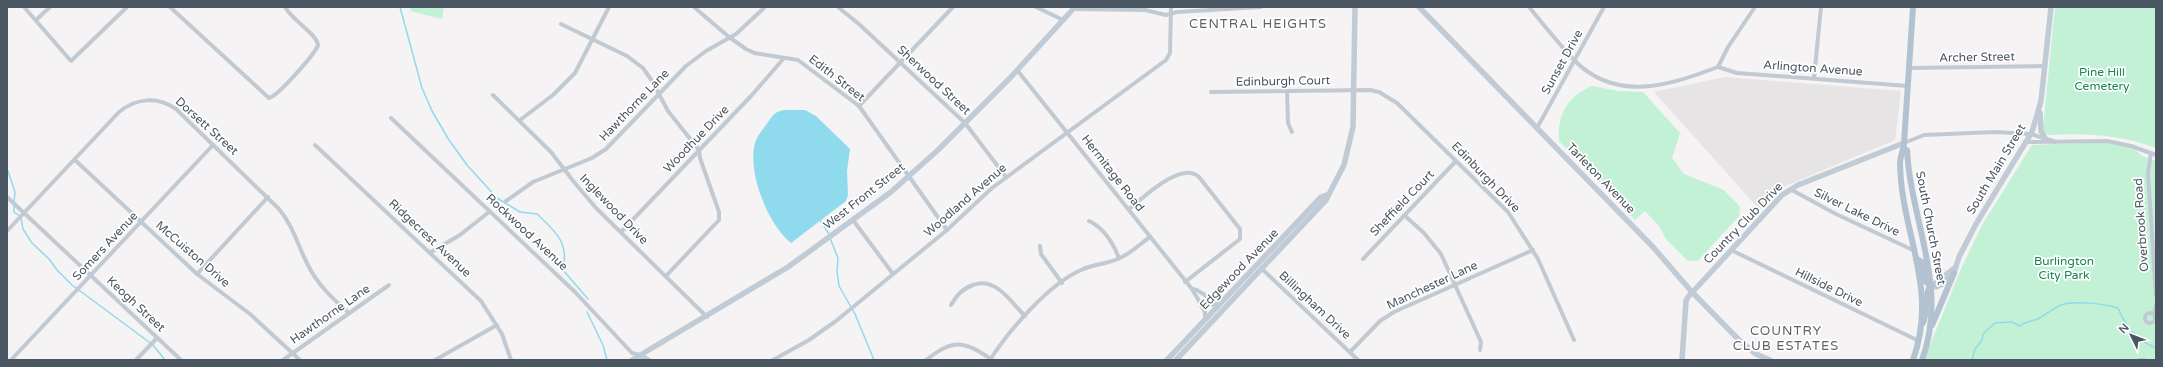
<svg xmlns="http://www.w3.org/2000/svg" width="2163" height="367" viewBox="0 0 2163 367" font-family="'Varela Round',sans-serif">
<rect width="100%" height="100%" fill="#f5f3f3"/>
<path fill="#e6e4e5" d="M1725 77 1901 91 1895 140 1781 188 1760 210 1654 92Z"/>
<g fill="#c3f1d5">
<path d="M411 7H444L442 19 410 11Z"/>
<path d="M2055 7H2156V148C2121 135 2086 133 2049 135L2045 133 2043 129Z"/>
<path d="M1592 86 1619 91 1643 92 1680 133 1672 158 1684 174 1724 190 1740 207 1739 216 1698 261H1688L1666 239 1659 226 1645 211 1635 220 1559 141C1557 114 1568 96 1592 86Z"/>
<path d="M2108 142 2131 146 2142 156 2156 161V360H1924L1961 269 1982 225 2032 145Z"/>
</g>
<path fill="#90daee" d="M784 110H805L816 116 850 149 847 171 848 195 846 201 791 243C768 225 747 172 755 143 757 136 762 131 766 125 772 117 773 112 784 110Z"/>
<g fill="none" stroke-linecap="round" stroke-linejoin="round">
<g stroke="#90daee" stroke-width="1.5">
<path d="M400 7 422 88 432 111 449 140 467 165 497 198 520 212 537 214C556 232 569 242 563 270L588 299"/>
<path d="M8 171 15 192 14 202"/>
<path d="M14 206V212L21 217 23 229 32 243 49 259 57 270 72 285 153 345 165 360"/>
<path d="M820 220 829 234"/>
<path d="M830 238 838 258 837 271 839 286 855 314 874 360"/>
<path d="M587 312 603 345 607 360"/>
<path d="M1972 360 1975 349 1982 340 1983 334 1995 323 2012 322 2020 326C2026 320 2033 322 2040 318 2046 314 2054 308 2061 305 2074 300 2105 304 2118 308 2126 328 2137 340 2156 348"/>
</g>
<g stroke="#c1cad2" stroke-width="4">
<path d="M24 7 71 61 127 7"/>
<path d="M170 7 269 98C278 96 315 54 318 45 316 33 292 20 285 7"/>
<path d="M694 7 729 37 746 49 754 53 798 60 859 106 947 230"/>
<path d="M838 7 860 25 965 123 1006 177"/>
<path d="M1036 7 1063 20"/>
<path d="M1529 7C1544 25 1559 44 1575 61 1617 103 1670 85 1718 67L1728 47 1755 7"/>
<path d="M1074 9 1145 10 1166 15 1177 12 1261 7"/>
<path d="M36 20 50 7"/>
<path d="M561 24 627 56 643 68 652 81 668 111 699 150 700 158 719 212V220L666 276"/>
<path d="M1718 67 1737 73 1908 86"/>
<path d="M1910 68 2044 66"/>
<path d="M1017 70 1192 289 1199 301 1211 305 1222 301"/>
<path d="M1814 78 1821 7"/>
<path d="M1287 91 1288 123 1292 132"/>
<path d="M1211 92 1370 90 1379 92 1397 103 1508 212 1538 259 1574 340"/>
<path d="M493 95 551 152 574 182 596 208 707 317"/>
<path d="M859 106 953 7"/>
<path d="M391 118 575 292 632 353 640 355"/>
<path d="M520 120 553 95 575 73 609 7"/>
<path d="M1537 128 1604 7"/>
<path d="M2026 142 2107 141 2131 146 2156 155"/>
<path d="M1904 143 1924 135 1995 132 2031 134 2056 142"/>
<path d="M315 145 481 301 502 334 511 360"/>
<path d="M2151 153 2148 173 2156 296"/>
<path d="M75 160 197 274 250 314 300 360"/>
<path d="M1790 189 1836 214 1915 251"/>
<path d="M7 197 181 360"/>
<path d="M506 201 533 182 592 158 606 149 686 66 706 51 736 34 765 7"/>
<path d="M1129 209C1143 198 1182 160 1199 177L1240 229V239L1185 282"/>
<path d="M1404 215 1424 233 1441 254 1481 342 1480 350"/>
<path d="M853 220 893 274"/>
<path d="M1089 221C1104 228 1113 243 1119 258"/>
<path d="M7 231 119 112C136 98 157 96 176 109L279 209C294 227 298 247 309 267 318 285 333 299 349 313"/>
<path d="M621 232 752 95 784 58"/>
<path d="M1040 246 1041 254 1062 283"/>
<path d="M1731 250 1919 341"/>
<path d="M431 252 460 235 489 212"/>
<path d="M1363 259 1456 161"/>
<path d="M1261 268 1358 360"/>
<path d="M197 274 268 197"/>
<path d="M1192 289 1197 290 1216 302"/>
<path d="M1199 302 1205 312V319"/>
<path d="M951 305C957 295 962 289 973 285 995 276 1011 302 1025 316"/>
<circle cx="2150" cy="318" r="5"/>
<path d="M2154 314 2156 305"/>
<path d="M1350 352 1380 321 1394 312 1533 250"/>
<path d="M11 360 213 145"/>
<path d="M136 360 157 338"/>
<path d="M283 360 389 285"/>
<path d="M435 360 497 325"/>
<path d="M773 360 809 340 836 321 947 230 992 188 1166 60 1170 53 1171 7"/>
<path d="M926 360C954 339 962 340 991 359"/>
<path d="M990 360C1009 330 1049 284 1081 270 1093 264 1108 264 1120 258 1131 253 1140 244 1150 237"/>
<path d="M2140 360H2145"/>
</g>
<g stroke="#c1cbd6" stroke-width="5.5">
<path d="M1419 7 1653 247 1692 292 1740 341 1756 354 1770 360"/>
<path d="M2040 113 2041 131 2045 138"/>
<path d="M1956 267 1933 285 1936 287 1946 282 1954 273 1959 257 1976 224 2032 132 2041 101 2051 7"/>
<path d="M641 356 648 360"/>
<path d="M632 360 788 267 891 192 938 150 1010 78 1075 7"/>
<path d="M1167 360 1321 197 1327 195"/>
<path d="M1176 360 1326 200 1344 165 1353 127 1355 7"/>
<path d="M1682 360 1686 301 1688 297 1782 195 1798 185 1904 143"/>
</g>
<g stroke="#b3c2d1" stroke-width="6">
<path d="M1904 149 1907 150C1911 223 1949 287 1922 360"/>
<path d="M1917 259 1922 262 1926 282 1930 285"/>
<path d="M1923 323C1928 313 1924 289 1932 285"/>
<path d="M1932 325 1954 273"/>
<path d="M1913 360C1939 287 1901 234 1900 163 1900 155 1904 150 1904 143L1913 7"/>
</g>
</g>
<g text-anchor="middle" stroke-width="3.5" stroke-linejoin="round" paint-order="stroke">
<g font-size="12" fill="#4a5661" stroke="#fff">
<text transform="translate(1977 57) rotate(-1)" y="4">Archer Street</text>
<text transform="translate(1562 62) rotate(-61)" y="4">Sunset Drive</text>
<text transform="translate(1813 68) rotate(4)" y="4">Arlington Avenue</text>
<text transform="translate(837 78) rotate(38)" y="4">Edith Street</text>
<text transform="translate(934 80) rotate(43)" y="4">Sherwood Street</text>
<text transform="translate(1283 81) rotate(-1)" y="4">Edinburgh Court</text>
<text transform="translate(634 105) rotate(-46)" y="4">Hawthorne Lane</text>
<text transform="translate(207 126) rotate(42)" y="4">Dorsett Street</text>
<text transform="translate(696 139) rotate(-46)" y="4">Woodhue Drive</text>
<text transform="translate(1996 169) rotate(-59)" y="4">South Main Street</text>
<text transform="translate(1113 173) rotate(52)" y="4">Hermitage Road</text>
<text transform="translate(1486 177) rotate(46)" y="4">Edinburgh Drive</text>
<text transform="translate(1601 178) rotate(46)" y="4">Tarleton Avenue</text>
<text transform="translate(864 196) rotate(-38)" y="4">West Front Street</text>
<text transform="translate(965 200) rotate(-41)" y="4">Woodland Avenue</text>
<text transform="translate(1402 203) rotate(-46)" y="4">Sheffield Court</text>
<text transform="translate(614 209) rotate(46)" y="4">Inglewood Drive</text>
<text transform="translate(1857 212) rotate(26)" y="4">Silver Lake Drive</text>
<text transform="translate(1743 223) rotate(-46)" y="4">Country Club Drive</text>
<text transform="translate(2141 225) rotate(-94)" y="4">Overbrook Road</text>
<text transform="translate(1931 228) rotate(79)" y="4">South Church Street</text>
<text transform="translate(527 232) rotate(43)" y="4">Rockwood Avenue</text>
<text transform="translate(430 238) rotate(43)" y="4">Ridgecrest Avenue</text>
<text transform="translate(105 246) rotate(-47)" y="4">Somers Avenue</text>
<text transform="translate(193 254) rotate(41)" y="4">McCuiston Drive</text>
<text transform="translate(1239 269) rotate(-46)" y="4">Edgewood Avenue</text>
<text transform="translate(1432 285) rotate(-25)" y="4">Manchester Lane</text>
<text transform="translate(1829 287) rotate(26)" y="4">Hillside Drive</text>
<text transform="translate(136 304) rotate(43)" y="4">Keogh Street</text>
<text transform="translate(1315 305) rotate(43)" y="4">Billingham Drive</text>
<text transform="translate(330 314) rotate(-35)" y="4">Hawthorne Lane</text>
</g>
<g font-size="12" fill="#17864f" stroke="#fff">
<text x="2102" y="76">Pine Hill<tspan x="2102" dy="14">Cemetery</tspan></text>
<text x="2064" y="265">Burlington<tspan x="2064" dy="14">City Park</tspan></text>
</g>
<g font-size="13" letter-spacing="1" fill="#5f6368" stroke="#fff">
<text x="1258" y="28">CENTRAL HEIGHTS</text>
<text x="1786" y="335">COUNTRY<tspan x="1786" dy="15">CLUB ESTATES</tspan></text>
</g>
</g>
<rect width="2163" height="367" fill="none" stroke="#4a5661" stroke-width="16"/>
<g transform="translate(2131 335) rotate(313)" stroke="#ffffff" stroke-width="3" paint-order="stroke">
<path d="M0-3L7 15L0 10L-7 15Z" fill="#4a5661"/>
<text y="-6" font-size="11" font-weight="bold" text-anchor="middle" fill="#4a5661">N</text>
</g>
</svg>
